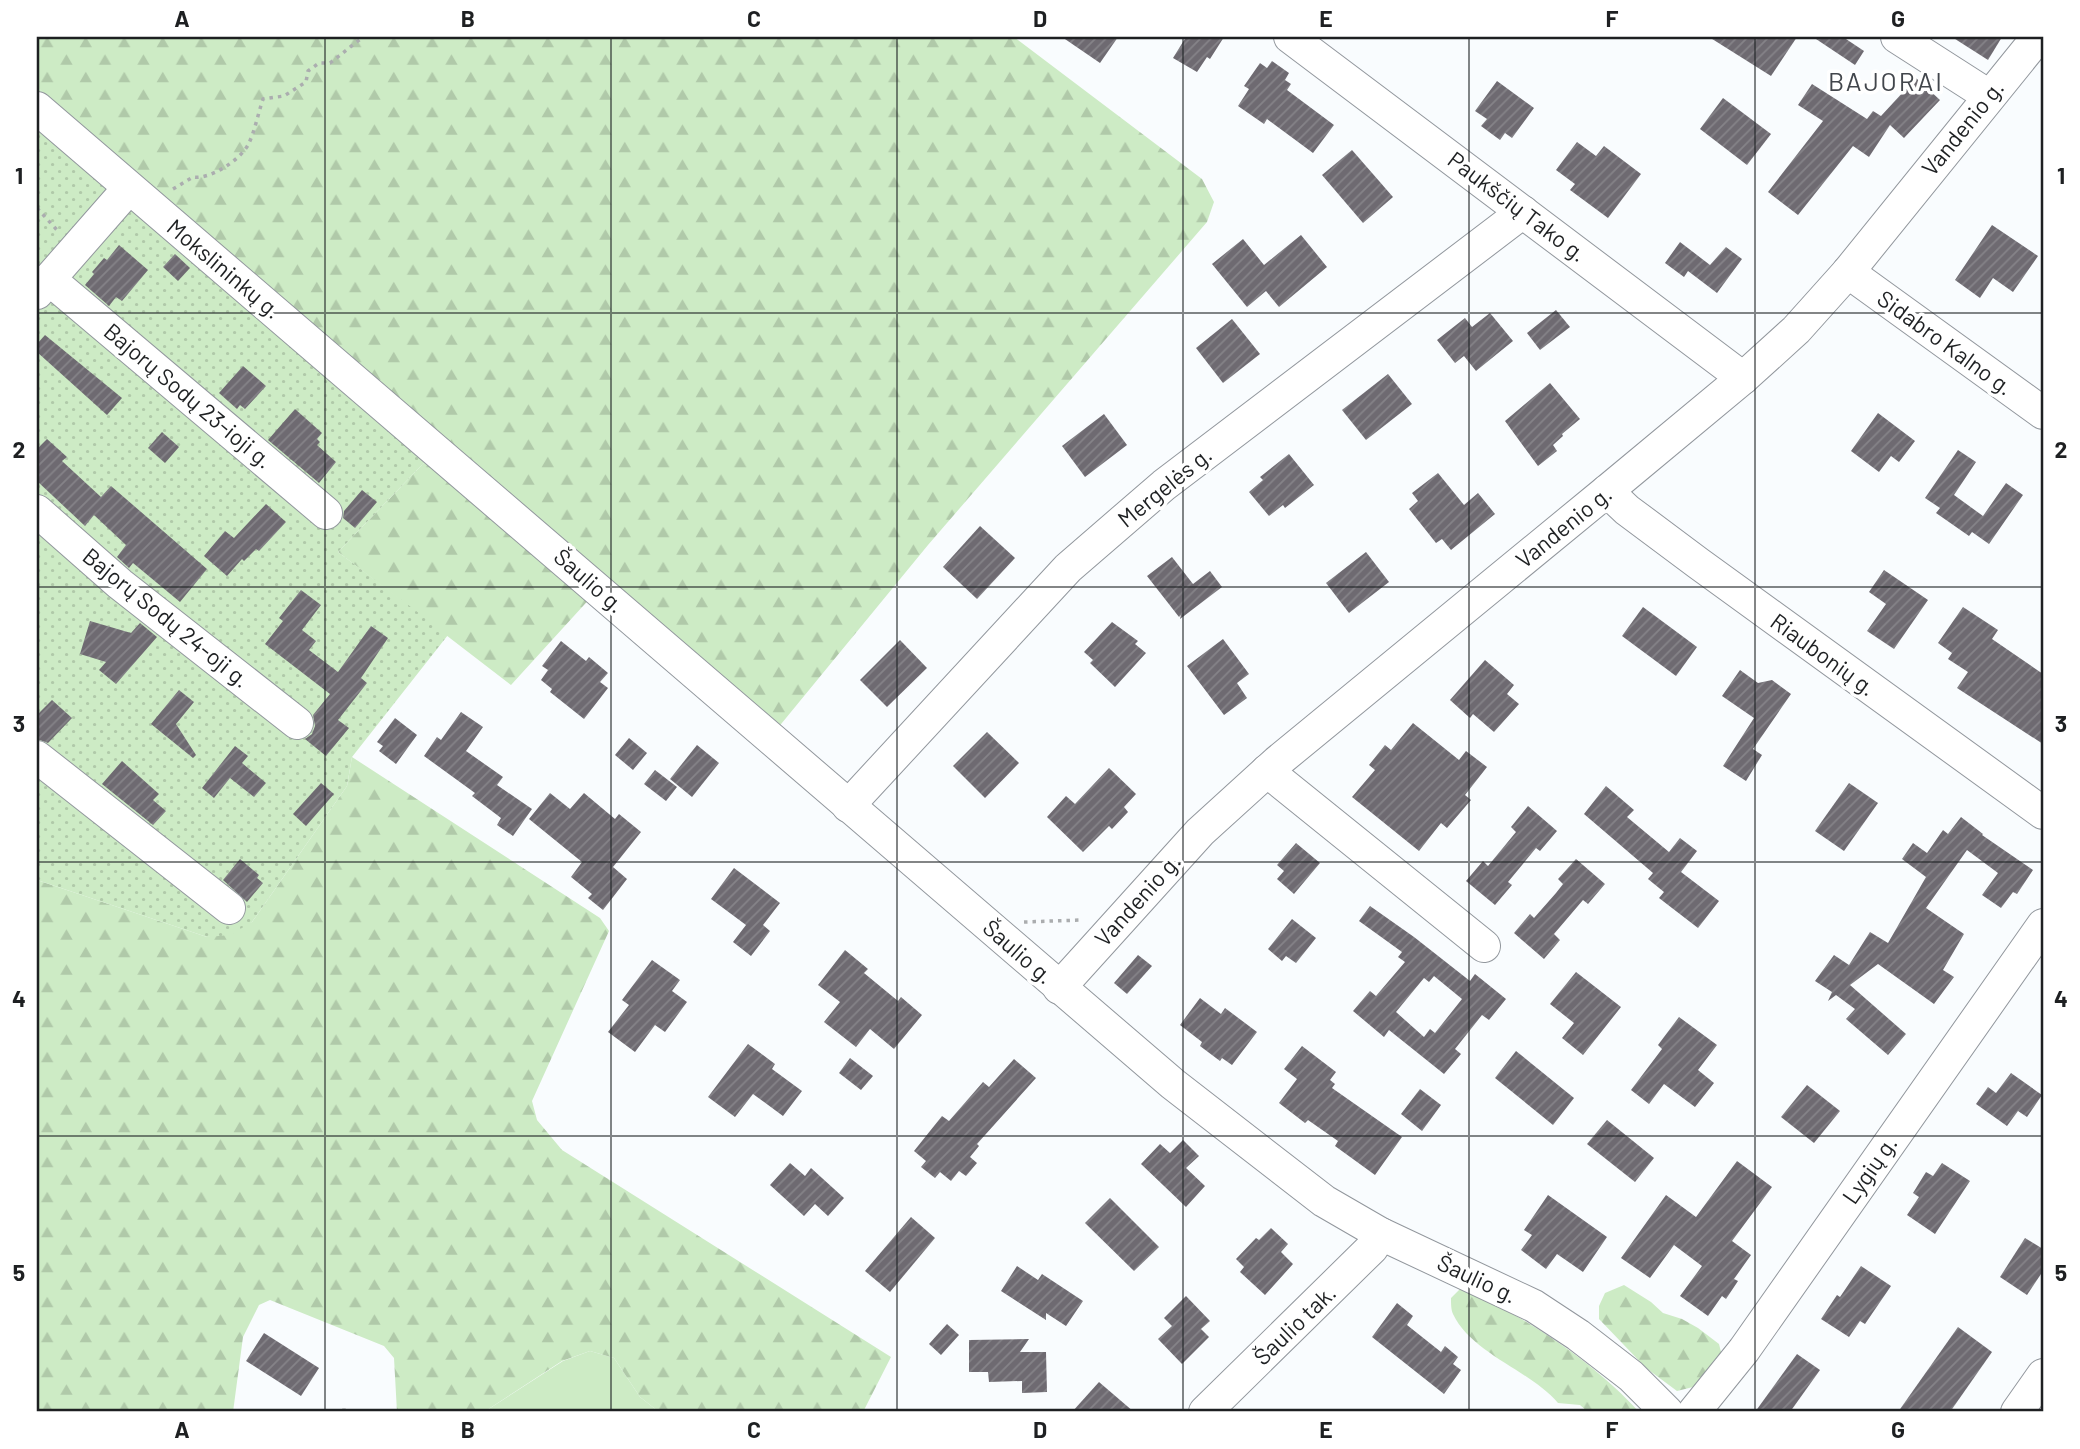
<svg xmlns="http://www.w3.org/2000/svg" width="2080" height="1449" viewBox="0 0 2080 1449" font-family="Barlow,sans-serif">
<defs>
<pattern id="forest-firs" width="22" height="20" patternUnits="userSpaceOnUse" patternTransform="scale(1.75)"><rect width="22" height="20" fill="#cdebc5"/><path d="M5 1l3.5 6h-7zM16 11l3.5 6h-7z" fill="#b0c9a9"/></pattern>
<pattern id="garden-dots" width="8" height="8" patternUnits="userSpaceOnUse" patternTransform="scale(1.75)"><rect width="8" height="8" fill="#cdebc5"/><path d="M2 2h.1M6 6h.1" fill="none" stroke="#b0c9a9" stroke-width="1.8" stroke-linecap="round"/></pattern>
<pattern id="building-hatch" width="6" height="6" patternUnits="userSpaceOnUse" patternTransform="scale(1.75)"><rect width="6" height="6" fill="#6e6a71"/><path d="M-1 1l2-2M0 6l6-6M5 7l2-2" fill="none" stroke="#858388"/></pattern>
</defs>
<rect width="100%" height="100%" fill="#f9fcfe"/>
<path fill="#cdebc5" d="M590 1351 614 1358 640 1397 659 1412H484L563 1361Z"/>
<g fill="url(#forest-firs)">
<path d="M37 37H1014L1202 179 1214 202 1207 222 928 545 777 729 604 583 511 685 338 552 445 441 37 87Z"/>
<path d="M352 757 600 918 609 931 532 1101 537 1120 562 1150 891 1357 863 1412H659L640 1397 614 1358 590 1351 562 1361 484 1412H397L394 1358 384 1346 270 1300 259 1305 243 1337 233 1412H37V880L207 937 252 922 347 786Z"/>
<path d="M1624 1285 1651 1302 1663 1313 1682 1319 1698 1328 1719 1344 1722 1356 1701 1385 1677 1391 1646 1368 1599 1319V1306L1605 1293Z"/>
<path d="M1460 1289C1522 1313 1595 1363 1639 1412H1588L1580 1405 1558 1403C1530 1370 1472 1354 1453 1314 1451 1310 1451 1303 1451 1298Z"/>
</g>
<path fill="url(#garden-dots)" d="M37 87 445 441 338 552 448 635 352 757 347 786 252 922 230 935 207 937 37 880Z"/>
<g fill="url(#building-hatch)" fill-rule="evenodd">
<path d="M1062 37H1118L1100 63Z"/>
<path d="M1186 37H1224L1210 59 1207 57 1197 72 1173 58Z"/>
<path d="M1709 37H1797L1771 76Z"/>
<path d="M1813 37H1843L1864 51 1855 65Z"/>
<path d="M1952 37H2002L1988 60Z"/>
<path d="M1272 61 1289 73 1285 80 1291 84 1287 90 1334 125 1313 153 1267 119 1264 124 1238 106 1249 89 1244 86 1260 63 1267 68Z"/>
<path d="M1916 78 1940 100 1904 138 1890 125 1869 157 1853 146 1798 215 1768 192 1823 121 1798 105 1812 84 1867 119 1873 111 1881 116Z"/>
<path d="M1497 81 1534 108 1512 138 1505 133 1500 140 1481 126 1487 119 1475 111Z"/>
<path d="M1723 98 1771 134 1747 165 1700 129Z"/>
<path d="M1577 142 1596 156 1604 146 1641 174 1608 218 1570 190 1575 184 1556 170Z"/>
<path d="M1352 150 1393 197 1363 223 1322 175Z"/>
<path d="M1992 225 2038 256 2013 292 1993 278 1980 298 1955 280Z"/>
<path d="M1301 235 1327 267 1279 307 1266 291 1247 307 1212 264 1243 239 1264 265Z"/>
<path d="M1680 242 1710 265 1726 247 1742 259 1717 293 1688 271 1684 277 1665 263Z"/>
<path d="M119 245 148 270 122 301 116 297 109 306 85 285 94 274 92 272 104 258 107 260Z"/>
<path d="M175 254 190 268 178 281 163 267Z"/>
<path d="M1556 310 1570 327 1540 350 1527 333Z"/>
<path d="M1490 313 1513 341 1476 371 1464 356 1455 363 1437 340 1465 318 1472 327Z"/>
<path d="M1232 319 1260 354 1223 383 1196 348Z"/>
<path d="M45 335 122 398 107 415 37 352V344Z"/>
<path d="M243 366 266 386 245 409 240 405 237 409 219 393Z"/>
<path d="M1388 374 1412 404 1366 440 1342 410Z"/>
<path d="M1550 383 1580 419 1562 434 1563 436 1553 445 1557 451 1538 466 1505 421Z"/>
<path d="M295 409 322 433 317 439 320 442 317 445 336 462 319 483 268 440Z"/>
<path d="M1878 413 1915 441 1899 462 1891 456 1879 472 1851 451Z"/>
<path d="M1104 414 1127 445 1085 477 1062 446Z"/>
<path d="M162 432 179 447 165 463 148 448Z"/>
<path d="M47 439 67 457 62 461 101 497 111 486 207 569 180 602 133 563 129 568 117 557 126 545 94 515 85 526 37 481V449Z"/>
<path d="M1958 450 1976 462 1954 495 1983 516 2006 483 2023 495 1989 544 1972 532 1969 536 1936 513 1940 508 1925 498Z"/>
<path d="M1289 454 1314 485 1285 508 1283 505 1269 516 1249 492 1263 480 1260 477Z"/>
<path d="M1438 473 1464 505 1478 493 1495 514 1451 550 1442 539 1436 543 1409 509 1418 501 1412 493Z"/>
<path d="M362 490 377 502 355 528 343 518 344 511Z"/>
<path d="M266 504 286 522 259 551 256 549 244 561 242 559 227 576 204 556 225 531 234 538Z"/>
<path d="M980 526 1015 558 977 599 943 567Z"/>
<path d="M1366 552 1389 582 1349 613 1326 583Z"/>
<path d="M1172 557 1193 584 1210 571 1222 587 1180 619 1181 615 1179 617 1147 576Z"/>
<path d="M1884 570 1928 600 1894 649 1867 631 1886 604 1869 592Z"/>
<path d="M301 590 321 605 302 630 316 641 309 650 338 672 371 626 388 638 361 678 367 683 338 720 349 728 326 756 305 739 312 734 315 726 313 715 330 694 265 644 283 621 279 618Z"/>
<path d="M1643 607 1697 647 1676 676 1622 636Z"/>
<path d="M1963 607 1998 630 1992 639 2043 674V744L1957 688 1968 672 1948 659 1952 653 1938 643Z"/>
<path d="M90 621 131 633 140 623 157 637 116 684 99 670 106 662 80 654Z"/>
<path d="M1112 622 1138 641 1135 644 1146 653 1115 687 1090 663 1093 660 1084 652Z"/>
<path d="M1223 639 1249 674 1237 683 1247 698 1224 715 1187 666Z"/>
<path d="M900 640 927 668 887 707 860 680Z"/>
<path d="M561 641 586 661 589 657 608 673 600 682 608 688 584 719 550 692 552 689 541 680 548 670 542 666Z"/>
<path d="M1485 660 1514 685 1507 694 1519 704 1494 732 1473 714 1470 718 1450 700Z"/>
<path d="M1740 670 1758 683 1772 680 1791 694 1753 749 1762 755 1746 781 1723 766 1754 718 1722 696Z"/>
<path d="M179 690 194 702 176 724 196 755 193 758 151 724Z"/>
<path d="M52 700 72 718 48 743 37 739V715Z"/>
<path d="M461 712 483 727 466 751 503 777 497 785 532 809 513 836 497 825 501 818 472 796 475 793 424 756 437 737 441 740Z"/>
<path d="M395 718 417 735 396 764 379 751 383 746 377 742Z"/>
<path d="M1413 723 1459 760 1466 751 1487 767 1465 795 1471 800 1447 828 1441 823 1419 851 1352 797 1375 770 1369 765 1385 745 1391 750Z"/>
<path d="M987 732 1019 763 985 798 953 766Z"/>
<path d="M629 738 647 753 633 770 615 755Z"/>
<path d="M697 745 719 763 692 797 670 779Z"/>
<path d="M235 746 248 756 242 763 266 783 254 797 230 778 214 798 202 788Z"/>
<path d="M122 761 159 794 153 800 166 811 153 825 102 784Z"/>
<path d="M1109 768 1136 794 1124 807 1128 812 1112 829 1109 826 1083 852 1047 817 1066 796 1075 804Z"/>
<path d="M655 770 677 787 666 801 644 784Z"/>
<path d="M321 783 334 794 306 826 293 814Z"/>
<path d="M1849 783 1878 803 1844 851 1815 831Z"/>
<path d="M1606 786 1634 810 1627 817 1669 852 1680 838 1697 851 1681 872 1719 901 1698 928 1659 898 1664 892 1648 879 1653 873 1584 814Z"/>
<path d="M550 793 570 809 584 793 615 819 619 814 641 832 613 867 627 879 603 910 588 898 592 894 571 877 582 862 529 819Z"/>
<path d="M1528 806 1557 831 1540 851 1536 848 1508 882 1512 885 1495 905 1466 881 1483 861 1488 866 1516 832 1511 827Z"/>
<path d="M1961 817 1983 834 1982 835 2033 870 2017 894 2013 892 2001 908 1982 895 1998 873 1967 850 1926 908 1964 934 1943 970 1954 977 1934 1004 1878 964 1850 985 1906 1034 1888 1055 1846 1019 1855 1009 1836 995 1828 1001 1832 992 1815 981 1834 955 1849 965 1870 932 1888 943 1926 877 1902 859 1913 843 1927 853 1943 830 1948 834Z"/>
<path d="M1296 843 1320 863 1294 894 1277 879 1284 871 1277 865Z"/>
<path d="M240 859 259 875 257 878 263 883 247 902 223 880Z"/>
<path d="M1576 859 1605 884 1588 904 1583 900 1554 934 1560 940 1544 959 1514 933 1530 914 1534 918 1556 893 1563 884 1558 879Z"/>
<path d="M734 868 780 903 763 925 770 931 751 956 733 942 746 925 711 899Z"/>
<path d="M1370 906 1414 937 1470 981 1475 974 1506 999 1489 1020 1482 1015 1455 1049 1461 1054 1444 1074 1389 1030 1384 1037 1353 1011 1370 991 1376 996 1405 962 1398 957 1402 952 1359 921ZM1434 976 1462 999 1435 1033 1430 1029 1424 1037 1396 1012 1424 978 1429 982Z"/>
<path d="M1292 919 1316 938 1296 963 1286 956 1282 961 1268 949Z"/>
<path d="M845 950 868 969 864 973 898 1001 901 997 922 1015 894 1049 870 1029 856 1047 824 1022 840 1002 818 985Z"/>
<path d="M1138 955 1152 966 1127 994 1114 983Z"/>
<path d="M652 960 680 980 672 991 687 1002 665 1032 655 1025 635 1052 608 1032 629 1005 622 1000Z"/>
<path d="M1576 972 1621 1007 1583 1055 1562 1038 1574 1023 1550 1004Z"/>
<path d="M1200 998 1221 1014 1225 1008 1257 1032 1232 1065 1222 1058 1220 1061 1200 1046 1202 1042 1180 1025Z"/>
<path d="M1679 1017 1717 1045 1698 1070 1714 1083 1695 1107 1664 1084 1649 1104 1631 1090 1662 1049 1658 1045Z"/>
<path d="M748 1044 775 1064 772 1069 802 1091 783 1116 753 1094 735 1117 708 1097Z"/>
<path d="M1302 1046 1336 1072 1330 1080 1335 1084 1332 1088 1402 1137 1375 1175 1335 1146 1338 1141 1308 1120 1305 1123 1279 1103 1297 1079 1284 1069Z"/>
<path d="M1516 1051 1574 1098 1553 1125 1495 1078Z"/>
<path d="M850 1058 873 1076 861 1090 839 1073Z"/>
<path d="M1014 1059 1036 1078 977 1144 979 1146 970 1157 977 1163 966 1176 959 1171 951 1181 940 1172 935 1178 921 1167 926 1161 914 1151 942 1116 949 1121 983 1082 989 1087Z"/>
<path d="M2011 1073 2042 1095 2027 1117 2018 1111 2007 1126 1976 1104 1988 1087 1996 1093Z"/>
<path d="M1807 1085 1840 1111 1814 1143 1781 1117Z"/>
<path d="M1420 1089 1441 1105 1422 1131 1401 1114Z"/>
<path d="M1607 1120 1654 1158 1635 1182 1587 1144Z"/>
<path d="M1183 1140 1199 1156 1186 1168 1205 1186 1186 1207 1141 1164 1160 1144 1170 1153Z"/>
<path d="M1737 1161 1772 1187 1732 1241 1751 1255 1734 1279 1738 1281 1726 1299 1722 1296 1708 1316 1680 1296 1702 1266 1674 1245 1650 1278 1621 1258 1666 1195 1696 1217Z"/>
<path d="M790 1163 805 1176 811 1168 844 1198 828 1216 815 1204 804 1216 770 1185Z"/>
<path d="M1942 1163 1970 1181 1935 1234 1907 1215 1919 1197 1913 1193 1926 1172 1933 1176Z"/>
<path d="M1548 1195 1607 1237 1583 1272 1557 1254 1546 1269 1521 1250 1532 1235 1524 1230Z"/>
<path d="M1110 1198 1159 1247 1134 1271 1085 1223Z"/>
<path d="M911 1217 935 1238 890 1292 865 1271Z"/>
<path d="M1271 1228 1288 1244 1281 1252 1293 1264 1265 1295 1240 1272 1244 1267 1236 1259 1256 1238 1259 1240Z"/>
<path d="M2025 1238 2043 1249V1271L2027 1295 2000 1277Z"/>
<path d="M1017 1266 1038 1280 1042 1274 1083 1301 1066 1326 1046 1313V1320L1001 1291Z"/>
<path d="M1861 1266 1891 1286 1865 1324 1860 1321 1849 1337 1821 1319 1837 1295 1840 1297Z"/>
<path d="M1186 1296 1210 1321 1201 1329 1209 1337 1182 1364 1158 1339 1172 1326 1164 1318Z"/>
<path d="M1397 1303 1413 1316 1407 1325 1441 1352 1445 1346 1458 1357 1453 1364 1461 1370 1444 1394 1372 1337Z"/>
<path d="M947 1324 959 1335 941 1355 929 1344Z"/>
<path d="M1958 1327 1992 1352 1950 1412H1898Z"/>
<path d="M264 1333 319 1368 301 1396 246 1361Z"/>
<path d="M1029 1339 1020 1352H1046L1047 1392 1022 1393V1381L989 1382 988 1372H969V1340Z"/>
<path d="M1797 1354 1820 1370 1790 1412H1755Z"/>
<path d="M1099 1382 1134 1412H1072Z"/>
</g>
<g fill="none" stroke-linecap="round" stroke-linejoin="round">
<defs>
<g id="minor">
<path d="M1290 37 1743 378"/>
<path d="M1897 37 1989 96"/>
<path d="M37 108 1173 1084 1324 1201 1381 1234 1534 1306 1578 1335 1631 1376 1667 1412"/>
<path d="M1848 272 2043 413"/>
<path d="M49 279 326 513"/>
<path d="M37 293 129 188"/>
<path d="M1607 491 1627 510 1698 563 2043 813"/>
<path d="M37 511 120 584 297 723"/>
<path d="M37 757 229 908"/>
<path d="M1267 771 1484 946"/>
<path d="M848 806 1068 568 1164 485 1523 212"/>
<path d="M1059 988 1200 832 1277 762 1607 491 1743 378 1796 330 1848 272 2038 37"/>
<path d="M1205 1412 1372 1248 1381 1234"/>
<path d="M1694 1412 1744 1350 2043 925"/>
<path d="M2017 1412 2043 1375"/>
</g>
</defs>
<use href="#minor" stroke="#92979d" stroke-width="34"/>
<g stroke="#abadaf" stroke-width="3.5" stroke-dasharray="3.5 5" stroke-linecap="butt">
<path d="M173 189 193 177C210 180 242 159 249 143 255 130 258 114 263 99L284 96 306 82 308 71 319 63H330L363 37"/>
<path d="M37 208 57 230"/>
<path d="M1024 922 1082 920"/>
<path d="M344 1412V1405"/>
</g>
<use href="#minor" stroke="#fff" stroke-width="32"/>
</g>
<path fill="none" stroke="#1e2022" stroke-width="2" stroke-opacity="0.55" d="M325 37V1412M611 37V1412M897 37V1412M1183 37V1412M1469 37V1412M1755 37V1412M37 313H2043M37 587H2043M37 862H2043M37 1136H2043"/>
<g text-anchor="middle" stroke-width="7" stroke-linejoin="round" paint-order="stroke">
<g font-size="23" fill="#1e2022" stroke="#fff">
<text transform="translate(1963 128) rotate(-51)" y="8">Vandenio g.</text>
<text transform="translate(1517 207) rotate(37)" y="8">Paukščių Tako g.</text>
<text transform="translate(224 269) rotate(40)" y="8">Mokslininkų g.</text>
<text transform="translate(1945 343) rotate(36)" y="8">Sidabro Kalno g.</text>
<text transform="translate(188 396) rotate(40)" y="8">Bajorų Sodų 23-ioji g.</text>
<text transform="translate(1165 487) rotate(-39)" y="8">Mergelės g.</text>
<text transform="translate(1564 527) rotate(-39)" y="8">Vandenio g.</text>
<text transform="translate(589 581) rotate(41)" y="8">Šaulio g.</text>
<text transform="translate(166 618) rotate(39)" y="8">Bajorų Sodų 24-oji g.</text>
<text transform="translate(1823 655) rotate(36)" y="8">Riaubonių g.</text>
<text transform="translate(1138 900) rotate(-48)" y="8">Vandenio g.</text>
<text transform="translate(1018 952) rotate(41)" y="8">Šaulio g.</text>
<text transform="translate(1870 1170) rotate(-55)" y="8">Lygių g.</text>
<text transform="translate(1477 1279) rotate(25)" y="8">Šaulio g.</text>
<text transform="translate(1295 1325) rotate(-44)" y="8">Šaulio tak.</text>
</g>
<g font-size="26" letter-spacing="2" fill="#42464c" stroke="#fff">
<text x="1886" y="91">BAJORAI</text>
</g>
</g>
<rect width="2080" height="1449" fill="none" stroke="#ffffff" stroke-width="77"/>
<rect x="38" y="38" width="2004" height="1372" fill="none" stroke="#1e2022" stroke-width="2.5"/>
<g font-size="23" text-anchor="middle" font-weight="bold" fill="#1e2022">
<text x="182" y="27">A</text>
<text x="468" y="27">B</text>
<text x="754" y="27">C</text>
<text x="1040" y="27">D</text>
<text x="1326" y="27">E</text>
<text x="1612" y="27">F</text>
<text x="1898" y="27">G</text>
<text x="19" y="184">1</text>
<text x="2061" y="184">1</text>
<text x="19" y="458">2</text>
<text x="2061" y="458">2</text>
<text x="19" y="732">3</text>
<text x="2061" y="732">3</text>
<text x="19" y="1007">4</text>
<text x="2061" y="1007">4</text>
<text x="19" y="1281">5</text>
<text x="2061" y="1281">5</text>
<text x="182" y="1438">A</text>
<text x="468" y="1438">B</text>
<text x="754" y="1438">C</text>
<text x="1040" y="1438">D</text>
<text x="1326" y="1438">E</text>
<text x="1612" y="1438">F</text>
<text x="1898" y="1438">G</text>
</g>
</svg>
